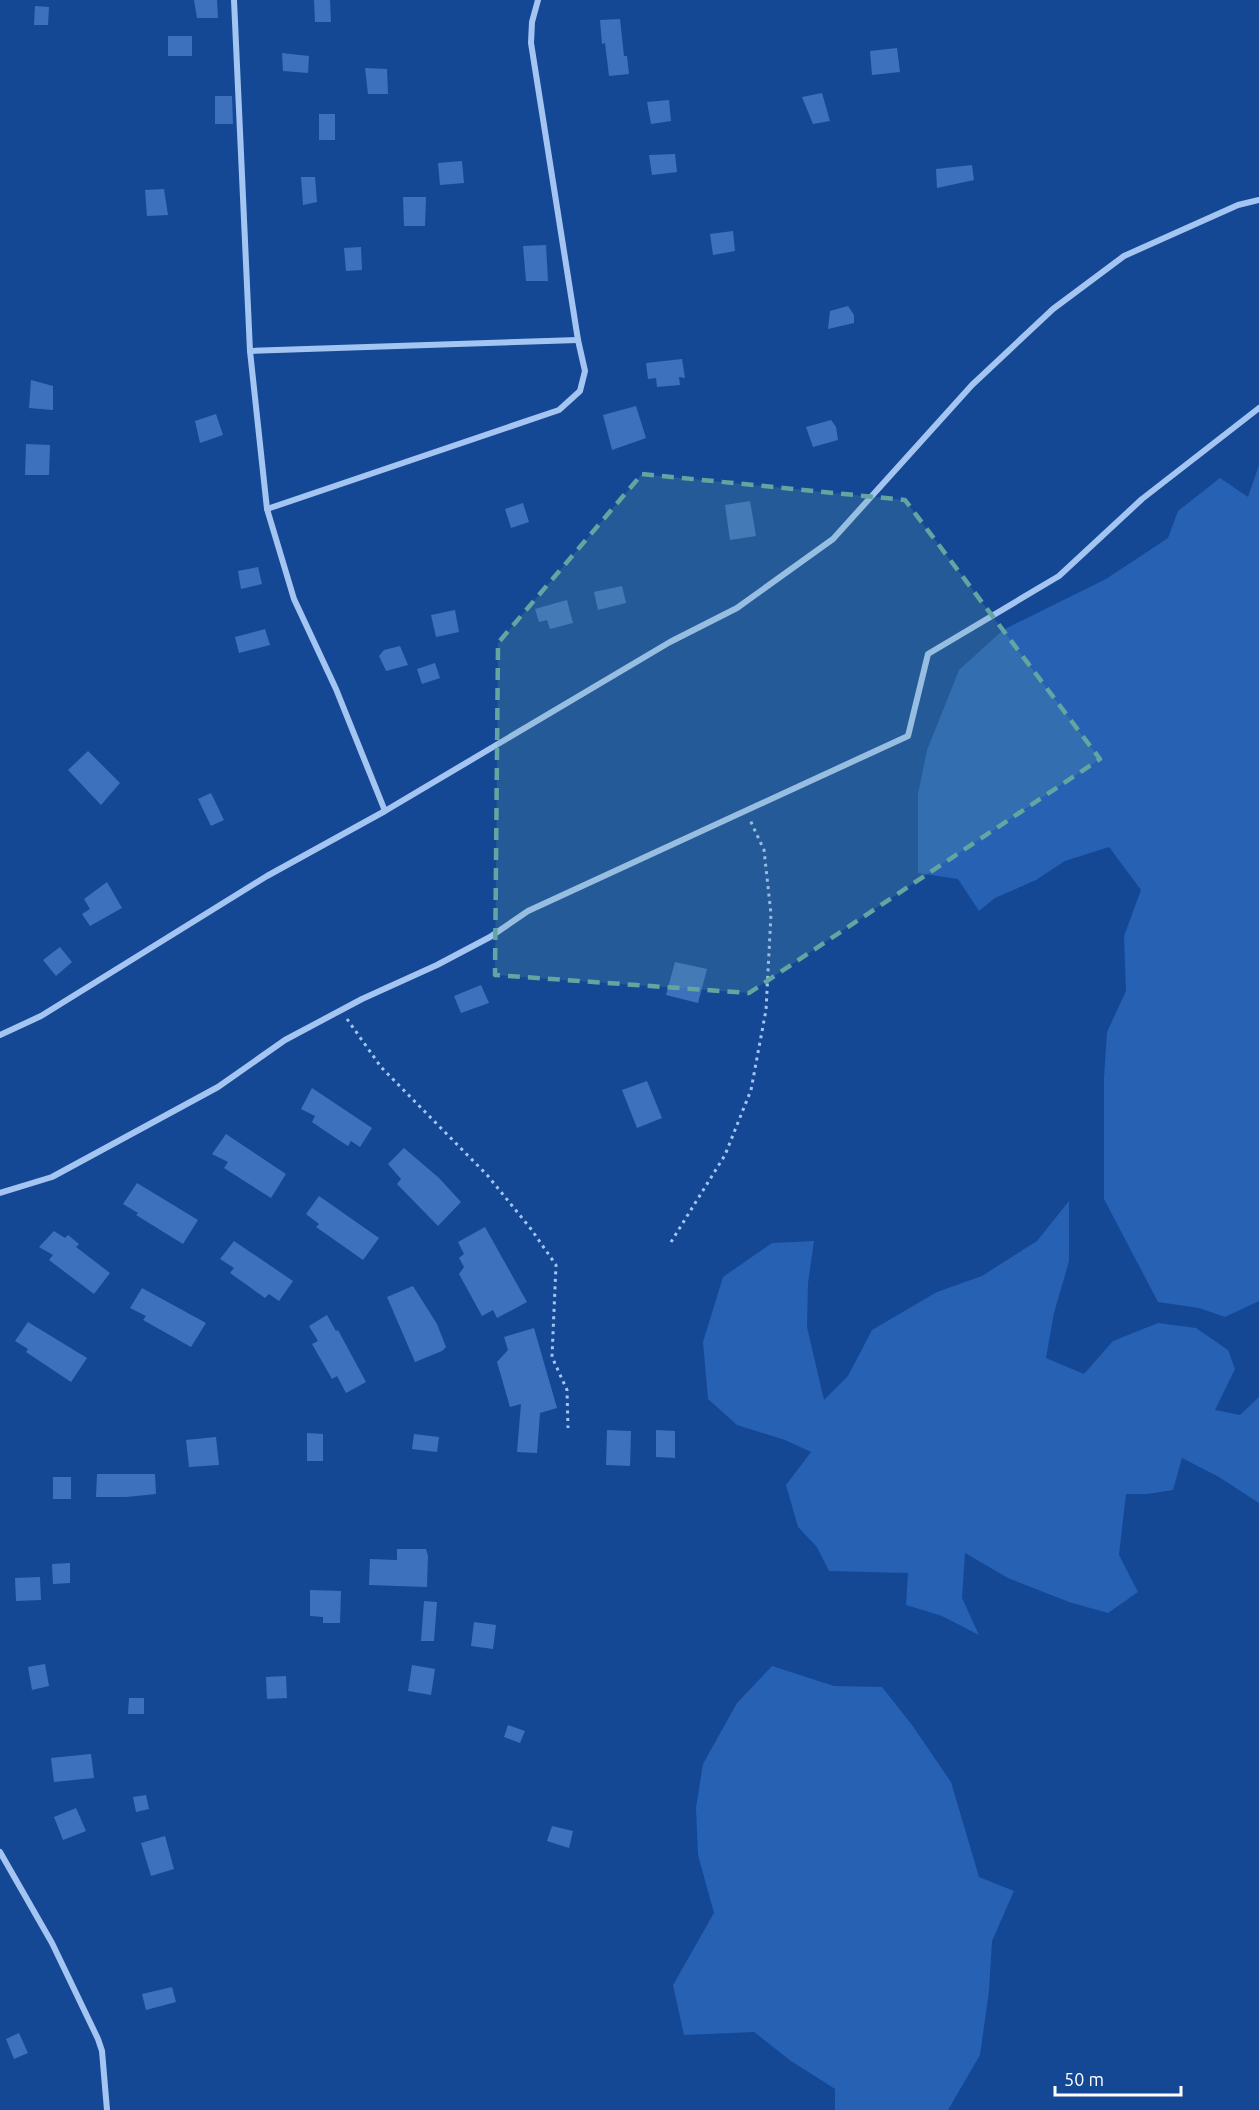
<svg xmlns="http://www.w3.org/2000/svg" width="1259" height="2110" viewBox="0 0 1259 2110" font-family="Ubuntu,sans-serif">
<rect width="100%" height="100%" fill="#144895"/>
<g fill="#2661b4">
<path d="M1259 465V1301L1225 1317 1199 1308 1158 1302 1104 1199V1078L1107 1032 1126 991 1124 936 1141 890 1109 847 1065 861 1036 880 995 898 979 911 958 879 918 873V794L927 750 959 670 1003 630 1106 579 1168 538 1178 511 1220 478 1248 497Z"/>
<path d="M1069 1201V1261L1054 1313 1046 1358 1084 1374 1113 1341 1158 1323 1196 1328 1228 1350 1235 1369 1215 1410 1240 1415 1259 1397V1503L1219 1477 1182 1458 1173 1490 1147 1494H1126L1119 1555 1138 1592 1108 1613 1069 1602 1008 1578 965 1553 962 1598 979 1635 942 1616 906 1605 908 1573 829 1571 817 1547 798 1527 786 1485 811 1452 785 1440 737 1425 708 1399 703 1342 723 1277 772 1243 814 1241 808 1283 807 1327 824 1400 848 1376 872 1330 937 1292 982 1276 1037 1241Z"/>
<path d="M772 1666 834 1686 882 1687 912 1725 951 1782 979 1877 1014 1891 992 1941 989 1991 980 2055 948 2110H835V2089L791 2061 754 2032 684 2035 673 1985 714 1913 698 1855 696 1808 703 1764 737 1703Z"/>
</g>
<g fill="#3d71bd">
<path d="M194 0H217L218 18H197Z"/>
<path d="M314 0H330L331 22H315Z"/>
<path d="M35 6 49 7 48 25H34Z"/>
<path d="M620 19 624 56H627L629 74 609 76 605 43 602 44 600 20Z"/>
<rect x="168" y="36" width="24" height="20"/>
<path d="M897 48 900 72 872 75 870 51Z"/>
<path d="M282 53 309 56 308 73 283 71Z"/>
<path d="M365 68 387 69 388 94H368Z"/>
<path d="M822 93 830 121 813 124 802 97Z"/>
<path d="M215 96H232L233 124H215Z"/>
<path d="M669 100 671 121 651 124 647 102Z"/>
<rect x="319" y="114" width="16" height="26"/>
<path d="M675 154 677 172 652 175 649 155Z"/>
<path d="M462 161 464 183 440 185 438 163Z"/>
<path d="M972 165 974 180 937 188 936 169Z"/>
<path d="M301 177H315L317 202 303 205Z"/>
<path d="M164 189 168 215 147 216 145 190Z"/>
<path d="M403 197H426L425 226H404Z"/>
<path d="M733 231 735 251 713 255 710 234Z"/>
<path d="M546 245 548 281H526L523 246Z"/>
<path d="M361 247 362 270 346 271 344 248Z"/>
<path d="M848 306 854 315V323L828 329 830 311Z"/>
<path d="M682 359 685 378 679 377 680 385 657 387 656 378 648 379 646 363Z"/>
<path d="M31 380 53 386V410L29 408Z"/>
<path d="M636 406 646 438 612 450 603 415Z"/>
<path d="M216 414 223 435 200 443 195 421Z"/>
<path d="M831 420 836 427 838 440 813 447 806 427Z"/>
<path d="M26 444 50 445 49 475H25Z"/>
<path d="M750 501 756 536 730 540 725 505Z"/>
<path d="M523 503 529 522 511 528 505 509Z"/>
<path d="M258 567 262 584 241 589 238 571Z"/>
<path d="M622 586 626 603 598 610 594 592Z"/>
<path d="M567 600 573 623 550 629 547 620 539 622 535 609Z"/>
<path d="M455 610 459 632 436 637 431 615Z"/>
<path d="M265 629 270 645 239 653 235 637Z"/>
<path d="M400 646 408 665 386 671 379 656 384 650Z"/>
<path d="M435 663 440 678 422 684 417 669Z"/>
<path d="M88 751 120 783 101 805 68 770Z"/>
<path d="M211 793 224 820 211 826 198 799Z"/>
<path d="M107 882 122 908 90 926 82 914 90 909 84 899Z"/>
<path d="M60 947 72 962 56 976 43 960Z"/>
<path d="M675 962 707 969 698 1003 666 995Z"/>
<path d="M481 985 489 1003 461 1013 454 996Z"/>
<path d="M647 1081 662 1118 637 1128 622 1090Z"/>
<path d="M312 1088 372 1128 360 1147 351 1141 348 1146 334 1137 312 1122 315 1116 301 1109Z"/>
<path d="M226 1134 286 1174 271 1198 224 1168 228 1162 212 1154Z"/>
<path d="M404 1148 439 1178 461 1202 438 1226 397 1184 401 1179 388 1164Z"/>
<path d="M137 1183 198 1220 183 1244 136 1215 138 1213 123 1204Z"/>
<path d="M319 1196 379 1238 363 1260 316 1227 319 1224 306 1214Z"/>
<path d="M485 1227 527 1302 497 1318 493 1310 482 1316 459 1274 464 1267 459 1258 464 1254 458 1242Z"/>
<path d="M54 1231 65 1238 68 1235 79 1244 76 1247 110 1273 94 1294 49 1260 53 1255 39 1247Z"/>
<path d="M234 1241 293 1281 279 1301 269 1294 265 1298 230 1273 234 1268 220 1259Z"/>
<path d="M413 1286 437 1324 446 1347 442 1351 415 1362 387 1297Z"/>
<path d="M142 1288 206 1323 191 1347 143 1320 146 1316 130 1308Z"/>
<path d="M327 1315 336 1331 338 1330 366 1382 346 1393 337 1376 332 1379 312 1344 318 1341 309 1326Z"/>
<path d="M28 1322 87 1358 71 1382 26 1352 28 1349 15 1341Z"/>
<path d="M534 1328 557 1408 540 1413 537 1453 517 1452 521 1404 510 1407 497 1362 508 1350 504 1337Z"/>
<path d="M607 1430 631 1431 630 1466 606 1465Z"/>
<path d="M656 1430 675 1431V1458L656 1457Z"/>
<path d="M307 1433 323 1434V1461H307Z"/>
<path d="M414 1434 439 1437 437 1452 412 1449Z"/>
<path d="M216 1437 219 1465 189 1467 186 1440Z"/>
<path d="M97 1474H155L156 1494 126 1497H96Z"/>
<rect x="53" y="1477" width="18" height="22"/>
<path d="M397 1549H426L428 1556 427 1587 369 1585 370 1559 397 1560Z"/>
<path d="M70 1563V1583L53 1584 52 1564Z"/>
<path d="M40 1577 41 1600 16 1601 15 1578Z"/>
<path d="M310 1590 341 1591 340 1623H323V1617L310 1616Z"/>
<path d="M424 1601 437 1602 434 1641H421Z"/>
<path d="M474 1622 496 1625 493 1649 471 1646Z"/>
<path d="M45 1664 49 1686 32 1690 28 1667Z"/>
<path d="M412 1665 435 1669 431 1695 408 1691Z"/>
<path d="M286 1676 287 1698 267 1699 266 1677Z"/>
<path d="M129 1698H144V1714H128Z"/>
<path d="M508 1725 525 1731 520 1743 504 1737Z"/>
<path d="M91 1754 94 1778 54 1782 51 1758Z"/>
<path d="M146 1795 149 1809 136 1812 133 1797Z"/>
<path d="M76 1808 86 1831 63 1840 54 1817Z"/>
<path d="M552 1826 573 1831 569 1848 547 1841Z"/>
<path d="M165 1836 174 1869 151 1876 141 1843Z"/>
<path d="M172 1987 176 2002 146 2010 142 1994Z"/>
<path d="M19 2033 28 2053 14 2059 6 2039Z"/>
</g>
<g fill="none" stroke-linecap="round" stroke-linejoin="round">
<g stroke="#a4c5f2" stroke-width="3" stroke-dasharray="3 4.5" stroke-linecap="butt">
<path d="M347 1019 381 1067 488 1176 531 1229 556 1265 552 1357 567 1390 568 1428"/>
<path d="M671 1242 725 1155 751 1090 766 1010 771 914 764 850 750 820"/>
</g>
<g stroke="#a4c5f2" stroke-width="6">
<path d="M234 0 250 351 267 509 294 599 336 689 385 811"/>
<path d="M250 351 578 340"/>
<path d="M267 509 559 410 580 391 585 371 578 340 531 43 532 22 538 0"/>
<path d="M0 1035 41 1016 267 876 385 811 670 642 737 608 833 539 972 385 1053 309 1124 256 1238 205 1259 200"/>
<path d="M0 1193 52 1177 218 1087 285 1040 362 999 437 965 490 937 528 911 908 736 928 654 1059 576 1142 499 1259 408"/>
<path d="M0 1852 52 1943 98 2039 102 2051 107 2110"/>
</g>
</g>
<path fill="#63a6a1" fill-opacity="0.2" stroke="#63a6a1" stroke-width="4.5" stroke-dasharray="12 8" stroke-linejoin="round" d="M642 474 905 500 1100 759 749 993 495 975 498 643Z"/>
<path d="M1055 2086v9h126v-9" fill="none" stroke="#ffffff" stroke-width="3"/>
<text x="1064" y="2086" font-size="18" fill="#ffffff" stroke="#144895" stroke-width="4.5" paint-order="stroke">50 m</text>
</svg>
